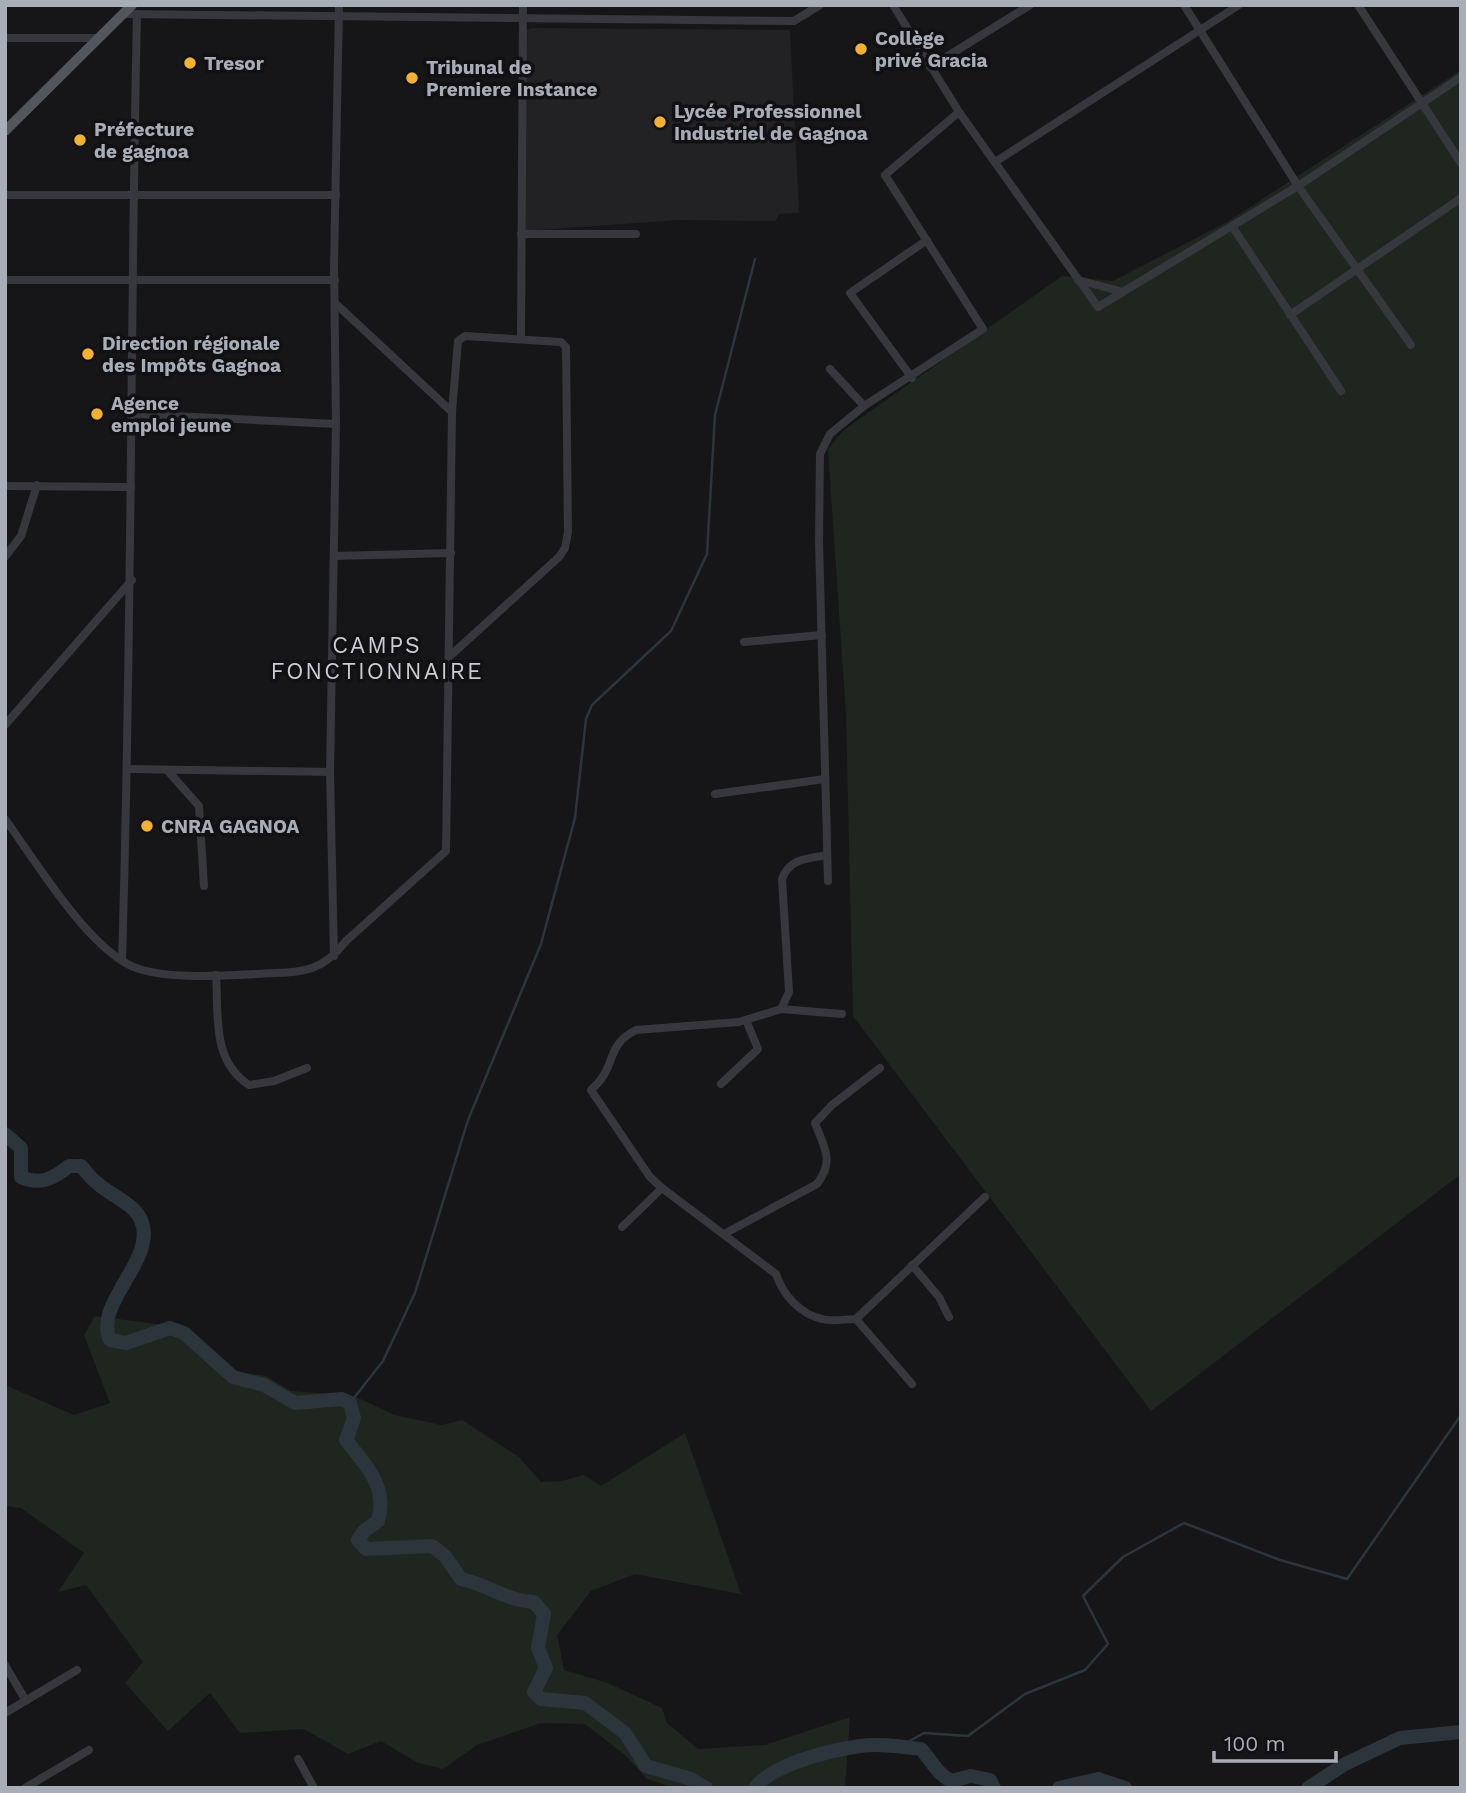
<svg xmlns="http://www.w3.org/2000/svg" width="1466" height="1793" font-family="'Work Sans',sans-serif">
<rect width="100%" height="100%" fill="#161618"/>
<polygon fill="#222225" points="532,28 790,30 799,212 806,212 780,214 775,221 678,220 524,231 525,31"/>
<g fill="#1e261f">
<polygon points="1461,70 1461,1174 1151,1411 853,1016 846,715 828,449 844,430 1062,276 1113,281 1227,222"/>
<polygon points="95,1316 186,1328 224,1366 236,1372 266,1376 291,1391 354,1396 395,1415 441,1425 462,1420 519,1457 541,1482 562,1481 584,1475 601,1486 685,1433 741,1594 635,1574 591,1591 557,1635 564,1670 608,1683 662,1708 667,1723 698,1749 765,1745 850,1717 845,1788 675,1788 647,1779 625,1755 585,1724 541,1723 477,1745 443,1769 418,1763 381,1741 348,1754 304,1729 240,1733 210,1693 168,1731 125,1683 143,1662 86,1585 58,1592 84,1553 21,1508 5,1506 5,1385 74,1415 110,1403 84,1335"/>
</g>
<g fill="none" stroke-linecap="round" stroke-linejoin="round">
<g stroke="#2c353c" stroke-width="2.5">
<polyline points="350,1403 383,1361 415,1293 468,1120 541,944 575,818 586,719 592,705 671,631 707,554 715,415 755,259"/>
<polyline points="899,1747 924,1733 968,1736 1025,1694 1085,1670 1108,1644 1083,1596 1123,1557 1184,1523 1280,1560 1347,1579 1461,1415"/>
</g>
<g stroke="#2c353c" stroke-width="14">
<path d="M5,1134L21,1148V1177C41,1186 54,1178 69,1166H81C86,1171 90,1178 96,1182C109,1195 134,1203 141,1220C158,1260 93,1302 110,1340L126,1343L170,1328L184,1333L233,1377L264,1385L295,1403L342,1399L350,1403L354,1418L346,1440C366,1466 388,1486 378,1521L364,1531L358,1540L366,1549L432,1546L445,1556L461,1579C487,1584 506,1601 534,1602L544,1614L538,1648L546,1668L534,1692L541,1699L585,1703L625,1733L646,1766L691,1779L706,1788"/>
<path d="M755,1788C772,1764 832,1750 860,1746C880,1743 902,1747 921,1749C932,1761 936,1773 951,1781L971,1776L990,1780L994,1788"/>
<polyline points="1059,1788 1098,1779 1125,1788"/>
<polyline points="1308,1788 1345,1764 1400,1738 1461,1732"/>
</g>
<g stroke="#37383d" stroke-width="8">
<polyline points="893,5 959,112 1098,307 1298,186 1461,77"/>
<polyline points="1184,5 1298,186 1411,345"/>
<polyline points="1358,5 1461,163"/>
<polyline points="123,14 794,21 820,5"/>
<polyline points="5,38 96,38"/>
<polyline points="930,67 1030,5"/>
<polyline points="995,162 1239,5"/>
<polyline points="5,195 336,195"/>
<polyline points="1232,226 1341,391"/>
<polyline points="521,234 636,234"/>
<polyline points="5,280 335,280"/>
<polyline points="1078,280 1123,292"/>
<polyline points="335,303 452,412"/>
<polyline points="1290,315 1461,198"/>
<polyline points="521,338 523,5"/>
<polyline points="830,369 864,406"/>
<polyline points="912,378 850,293 927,240"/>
<polyline points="132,414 336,424"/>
<polyline points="5,486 131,487"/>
<polyline points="334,556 451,553"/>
<polyline points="5,557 21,536 37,485"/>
<polyline points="744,642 822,635"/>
<polyline points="5,725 132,580"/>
<polyline points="128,769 330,772"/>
<polyline points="167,770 199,806 204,886"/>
<polyline points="715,794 825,779"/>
<path d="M5,819C35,860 91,954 139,969C172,979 222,976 256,974C298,971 318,977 346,941L446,851L452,412L458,341L465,336L561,342L566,347L568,532L565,548L559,557L450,656"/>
<polyline points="828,881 819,540 820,454 830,434 864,406 983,329 885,175 959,112"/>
<polyline points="334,956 330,772 336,424 334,266 339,5"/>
<path d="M122,960C132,644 130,329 137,14"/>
<path d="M216,975C219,1016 211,1060 249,1085L274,1081L307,1068"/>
<path d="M781,1009L789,992L782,879C790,858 807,859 827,855"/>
<polyline points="721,1084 758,1049 746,1020"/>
<path d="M662,1188L650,1177L591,1090C618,1067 604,1046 636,1030L739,1022L781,1009L842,1014"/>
<path d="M622,1227L662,1188L776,1274C783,1295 800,1314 822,1319C832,1322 846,1319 856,1319L985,1197"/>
<path d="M724,1234L817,1184C835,1161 824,1147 815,1123L832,1105L880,1068"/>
<polyline points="912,1265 939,1297 949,1317"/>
<polyline points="856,1319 912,1384"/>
<polyline points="5,1665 26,1701"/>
<polyline points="5,1713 77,1670"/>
<polyline points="298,1759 314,1788"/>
<polyline points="25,1788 89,1750"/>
</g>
<polyline stroke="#53555c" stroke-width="10" points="5,131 132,5"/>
</g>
<g fill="#f2b134" stroke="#111113" stroke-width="2.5">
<circle cx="861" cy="49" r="7"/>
<circle cx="190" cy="63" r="7"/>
<circle cx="412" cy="78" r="7"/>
<circle cx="660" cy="122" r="7"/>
<circle cx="80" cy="140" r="7"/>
<circle cx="88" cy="354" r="7"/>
<circle cx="97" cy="414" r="7"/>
<circle cx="147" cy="826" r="7"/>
</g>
<g text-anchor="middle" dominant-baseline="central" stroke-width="7" stroke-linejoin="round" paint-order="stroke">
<g font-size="19" font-weight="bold" fill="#a8adb8" stroke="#111113" text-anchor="start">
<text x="875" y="38">Collège<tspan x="875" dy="22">privé Gracia</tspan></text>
<text x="204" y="63">Tresor</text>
<text x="426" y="67">Tribunal de<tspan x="426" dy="22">Premiere Instance</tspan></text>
<text x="674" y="111">Lycée Professionnel<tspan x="674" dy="22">Industriel de Gagnoa</tspan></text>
<text x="94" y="129">Préfecture<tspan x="94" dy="22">de gagnoa</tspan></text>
<text x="102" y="343">Direction régionale<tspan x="102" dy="22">des Impôts Gagnoa</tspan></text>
<text x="111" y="403">Agence<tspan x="111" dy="22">emploi jeune</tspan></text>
<text x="161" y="826">CNRA GAGNOA</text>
</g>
<g font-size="23" letter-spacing="2" fill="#c9ccd4" stroke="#111113">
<text x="377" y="645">CAMPS<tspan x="377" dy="26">FONCTIONNAIRE</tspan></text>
</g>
</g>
<rect width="1466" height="1793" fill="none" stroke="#a8adb8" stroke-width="14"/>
<path d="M1214 1751v10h122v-10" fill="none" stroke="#a8adb8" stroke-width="3.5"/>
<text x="1224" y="1751" font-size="21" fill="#a8adb8" stroke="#111113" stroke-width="5" paint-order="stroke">100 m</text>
</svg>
